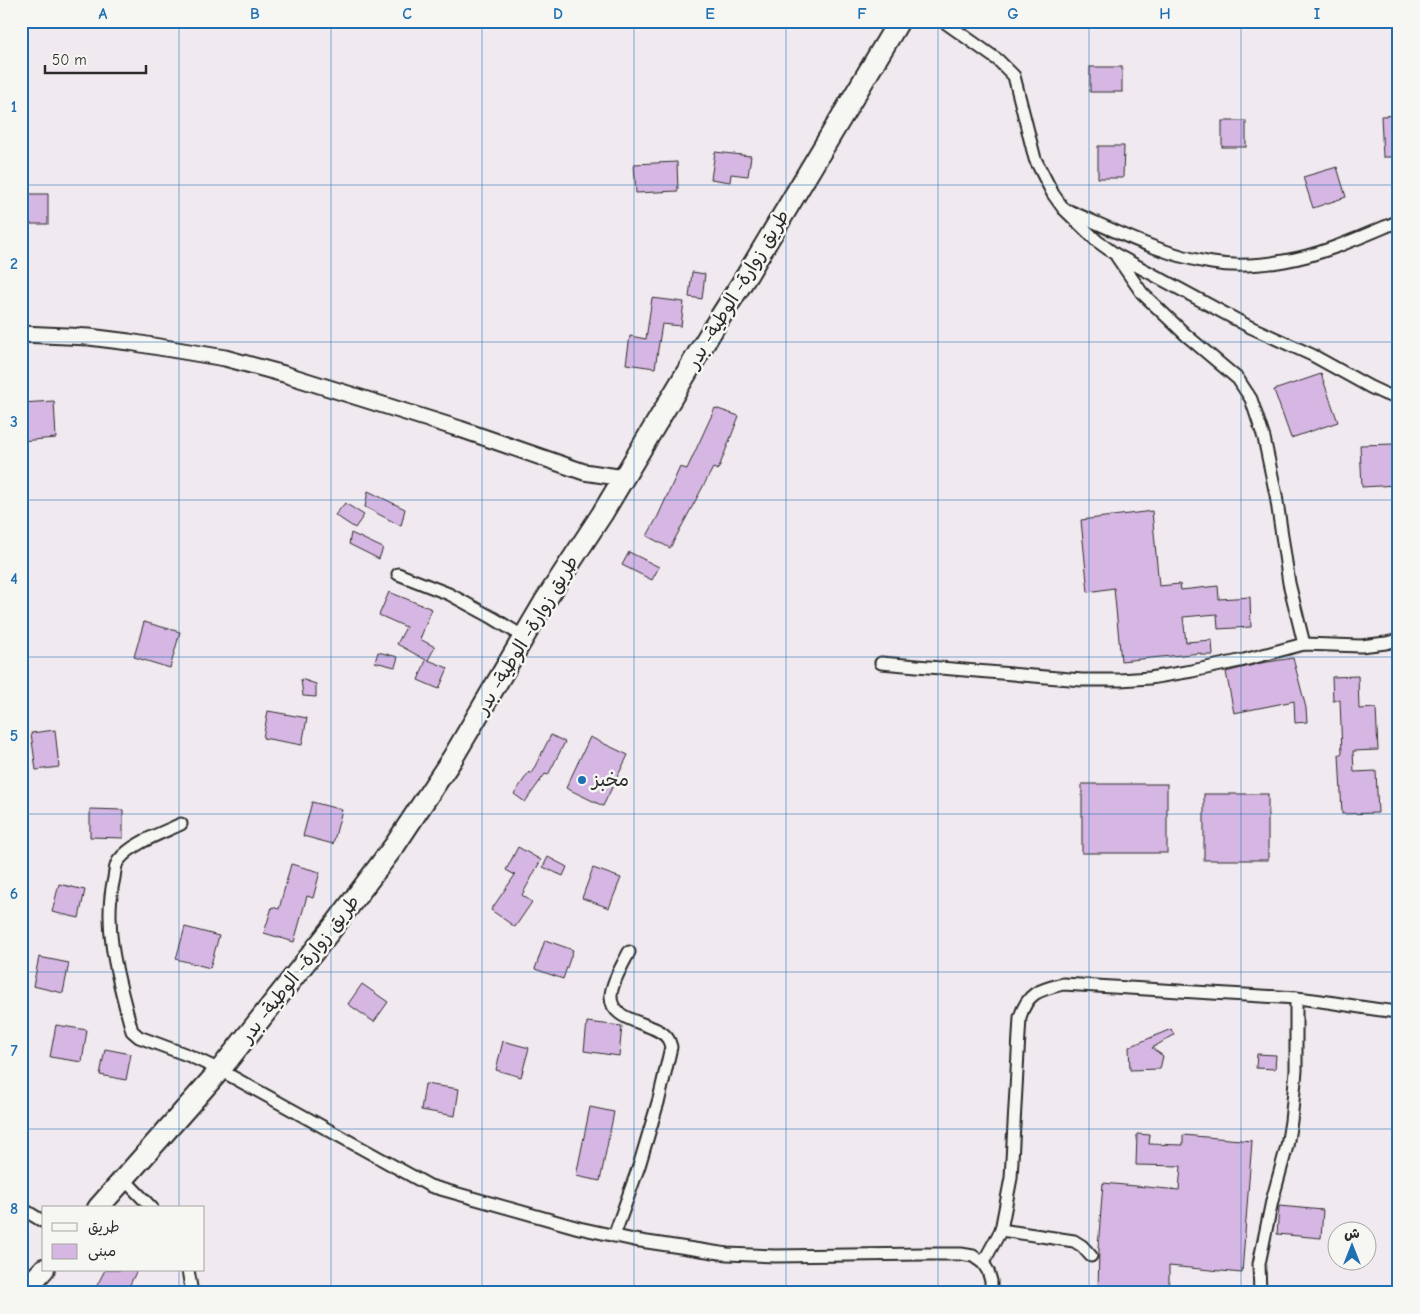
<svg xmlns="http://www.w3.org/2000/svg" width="1420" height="1314" font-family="'Comic Neue','Playpen Sans Arabic',sans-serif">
<rect width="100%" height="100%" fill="#f0e9ef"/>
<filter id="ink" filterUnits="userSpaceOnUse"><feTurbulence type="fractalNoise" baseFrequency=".02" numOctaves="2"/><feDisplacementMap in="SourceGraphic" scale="10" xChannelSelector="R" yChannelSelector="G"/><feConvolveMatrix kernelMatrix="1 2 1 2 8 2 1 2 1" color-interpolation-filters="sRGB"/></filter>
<g filter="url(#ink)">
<g fill="#d6b6e2" stroke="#2b2b2b">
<rect x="1090" y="67" width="32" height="25"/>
<polygon points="1399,115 1399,157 1383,157 1381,116"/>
<rect x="1222" y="121" width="24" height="26"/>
<polygon points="1098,146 1124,146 1123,178 1098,178"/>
<polygon points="715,152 751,156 748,176 731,174 730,182 711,179"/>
<polygon points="677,162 678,191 636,193 634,164"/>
<polygon points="1337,167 1346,197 1313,208 1303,177"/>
<rect x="21" y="194" width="27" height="30"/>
<polygon points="692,272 705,274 702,299 689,297"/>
<polygon points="652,298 684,302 681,326 662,324 655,368 626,364 630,336 646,339"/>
<polygon points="1321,374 1338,422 1291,438 1274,390"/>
<polygon points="54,401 56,438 21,441 21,403"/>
<polygon points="715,408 739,416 718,470 713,468 670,548 647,536 658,516 680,467 687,469"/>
<polygon points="1395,444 1397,485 1362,487 1360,445"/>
<polygon points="368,491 405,509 401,526 365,507"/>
<polygon points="345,503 364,515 355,528 335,515"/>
<polygon points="1152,511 1159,586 1180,584 1181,590 1218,586 1219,599 1250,597 1251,627 1218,629 1217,614 1183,617 1186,642 1212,640 1213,655 1201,655 1201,653 1121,661 1114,588 1088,592 1081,520"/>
<polygon points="351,533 383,548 379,559 349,544"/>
<polygon points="629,552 659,567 652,580 622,565"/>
<polygon points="389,592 432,609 420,639 435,647 428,660 448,668 439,689 418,680 426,660 397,644 406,627 379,615"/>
<polygon points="144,622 180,632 170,668 134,657"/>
<polygon points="378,652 398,657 395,667 375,662"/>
<polygon points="1293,658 1306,708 1307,722 1295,723 1294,701 1234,713 1226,672 1261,663"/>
<polygon points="1358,676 1359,709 1376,708 1378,750 1353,751 1354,772 1376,771 1378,813 1342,814 1339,754 1342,754 1340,700 1333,701 1332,677"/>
<polygon points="301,679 316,684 316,697 303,696"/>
<polygon points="268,711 307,718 302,745 263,738"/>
<polygon points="55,730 59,767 36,770 31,733"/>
<polygon points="551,735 565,742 548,775 545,774 525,802 514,794 529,772 531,774"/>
<polygon points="590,737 628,755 603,806 566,788"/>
<rect x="1082" y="784" width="85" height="69"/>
<rect x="1204" y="794" width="64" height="66"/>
<polygon points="312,802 342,810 333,844 303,836"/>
<polygon points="90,809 123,810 123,838 90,837"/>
<polygon points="518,847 541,860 522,895 532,902 515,927 491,910 515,875 506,870"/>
<polygon points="548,857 567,867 563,876 543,867"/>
<polygon points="291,864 320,872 313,898 307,896 294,942 264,933 272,907 279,909"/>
<polygon points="593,868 621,878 609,908 582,898"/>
<polygon points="59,884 85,890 79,918 52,912"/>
<polygon points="185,927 219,936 210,968 176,959"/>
<polygon points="545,940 573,950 563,979 535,969"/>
<polygon points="39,957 69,963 63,993 33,986"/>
<polygon points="362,984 388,1002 374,1022 348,1004"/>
<polygon points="587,1022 622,1026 619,1056 584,1051"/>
<polygon points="56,1025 87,1030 82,1062 50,1057"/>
<polygon points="1171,1029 1174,1035 1152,1048 1163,1056 1160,1069 1130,1070 1129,1047"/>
<polygon points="503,1041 529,1048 521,1077 496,1070"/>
<polygon points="105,1049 131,1054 126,1080 100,1075"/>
<polygon points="1257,1054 1276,1055 1275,1069 1256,1068"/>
<polygon points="425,1084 459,1089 455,1116 421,1110"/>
<polygon points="590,1107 614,1112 600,1181 576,1176"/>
<polygon points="1137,1134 1150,1135 1149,1144 1183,1145 1183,1135 1252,1141 1242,1273 1169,1266 1169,1293 1098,1293 1099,1248 1098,1248 1103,1183 1179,1190 1181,1166 1136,1165"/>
<polygon points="1279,1206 1323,1210 1321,1238 1277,1234"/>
<polygon points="105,1270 137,1270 126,1293 93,1293"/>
</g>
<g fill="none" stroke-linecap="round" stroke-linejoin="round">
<g stroke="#2b2b2b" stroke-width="15">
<g id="minor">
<polyline points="943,21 998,60 1014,76 1035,159 1053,194 1063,208 1097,241 1115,254 1248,326 1312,355 1370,387 1385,394 1399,398"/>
<path d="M1069,211C1116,231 1162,255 1212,263C1235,267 1261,265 1284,261C1322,255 1363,236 1399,221"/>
<polyline points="1117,257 1142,293 1186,335 1238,379 1251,399 1264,438 1276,495 1289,583 1304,644"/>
<polyline points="398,574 449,594 493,618 524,637"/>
<polyline points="881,663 1082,680 1120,680 1150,678 1192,671 1244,660 1304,644 1361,646 1386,643 1399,640"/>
<path d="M181,824C162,833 132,843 119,860C115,864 115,872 114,878C102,929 119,982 132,1031L139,1037L190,1056L220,1070L430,1186L579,1228L634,1240L727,1254L775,1256L924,1254H961L973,1256L983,1263L988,1271L991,1281V1293"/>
<polyline points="123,1178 152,1208"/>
<polyline points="21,1208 44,1222"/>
<polyline points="1001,1230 1074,1241 1082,1246 1091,1256"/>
<path d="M614,1236L639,1166L659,1099L671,1047C670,1044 670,1042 668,1039C657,1021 609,1024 611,995C612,982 623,964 629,952"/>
<path d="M983,1263L1001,1230L1011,1178L1020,1017C1028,992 1039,990 1063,984L1296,998C1331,1001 1364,1009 1399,1012"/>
<polyline points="188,1270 192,1293"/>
<polyline points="1260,1293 1259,1264 1272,1201 1287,1146 1291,1121 1296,1071 1296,998"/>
</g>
</g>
<g stroke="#2b2b2b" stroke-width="19">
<polyline id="tertiary" points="21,334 89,337 129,342 225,358 284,374 460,429 584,472 624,478"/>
</g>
<g stroke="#2b2b2b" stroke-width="24">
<g id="trunk">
<polyline points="98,1208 220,1070 334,926 395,845 452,759 545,601 602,514 714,327 747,275 899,21"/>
<polyline points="22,1293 44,1269"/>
</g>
</g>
<use href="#minor" stroke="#f6f6f2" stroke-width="11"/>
<use href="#tertiary" stroke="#f6f6f2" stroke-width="15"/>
<use href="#trunk" stroke="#f6f6f2" stroke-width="20"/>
</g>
</g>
<path fill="none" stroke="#1f6fb2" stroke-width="1" stroke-opacity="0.55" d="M179,21V1208M331,21V1293M482,21V1293M634,21V1293M786,21V1293M938,21V1293M1089,21V1293M1241,21V1293M21,185H1399M21,342H1399M21,500H1399M21,657H1399M21,814H1399M21,972H1399M21,1129H1399M179,1270V1293"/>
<circle fill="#1f6fb2" stroke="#f6f6f2" stroke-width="2" cx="582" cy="780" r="5"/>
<g text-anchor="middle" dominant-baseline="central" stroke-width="5" stroke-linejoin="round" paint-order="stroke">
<g font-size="19" fill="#2b2b2b" stroke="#f6f6f2">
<text transform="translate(738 289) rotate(-59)">طريق زوارة- الوطية- بدر</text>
<text transform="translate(527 635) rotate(-59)">طريق زوارة- الوطية- بدر</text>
<text transform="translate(300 969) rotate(-52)">طريق زوارة- الوطية- بدر</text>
</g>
<g font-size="19" fill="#2b2b2b" stroke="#f6f6f2" text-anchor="start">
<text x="592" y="780">مخبز</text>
</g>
</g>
<rect width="1420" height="1314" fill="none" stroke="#f6f6f2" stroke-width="55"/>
<rect x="42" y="1206" width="162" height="65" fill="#f6f6f2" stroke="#a5a5a2"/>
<rect x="52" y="1223" width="25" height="8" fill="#f6f6f2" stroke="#a5a5a2"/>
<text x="88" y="1232" font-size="15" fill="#2b2b2b">طريق</text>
<rect x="52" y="1244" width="25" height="15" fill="#d6b6e2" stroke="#a5a5a2"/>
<text x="88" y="1256" font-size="15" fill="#2b2b2b">مبنى</text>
<g transform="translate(1352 1246)"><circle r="24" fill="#f6f6f2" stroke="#a5a5a2"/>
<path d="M0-4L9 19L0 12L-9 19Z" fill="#1f6fb2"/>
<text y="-8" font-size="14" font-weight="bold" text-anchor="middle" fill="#2b2b2b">ش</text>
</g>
<path d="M45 65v8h101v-8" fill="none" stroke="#2b2b2b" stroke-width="2.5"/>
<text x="52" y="65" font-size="15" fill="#2b2b2b" stroke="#f6f6f2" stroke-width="4" paint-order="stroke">50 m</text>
<rect x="28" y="28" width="1364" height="1258" fill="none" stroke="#1f6fb2" stroke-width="2"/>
<g font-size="16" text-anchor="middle" font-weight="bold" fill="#1f6fb2">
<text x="103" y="19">A</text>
<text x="255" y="19">B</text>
<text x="407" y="19">C</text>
<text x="558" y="19">D</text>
<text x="710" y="19">E</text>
<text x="862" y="19">F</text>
<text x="1013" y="19">G</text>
<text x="1165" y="19">H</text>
<text x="1317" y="19">I</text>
<text x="14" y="112">1</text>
<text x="14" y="269">2</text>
<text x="14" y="427">3</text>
<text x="14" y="584">4</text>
<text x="14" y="741">5</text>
<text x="14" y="899">6</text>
<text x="14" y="1056">7</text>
<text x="14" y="1214">8</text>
</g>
</svg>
